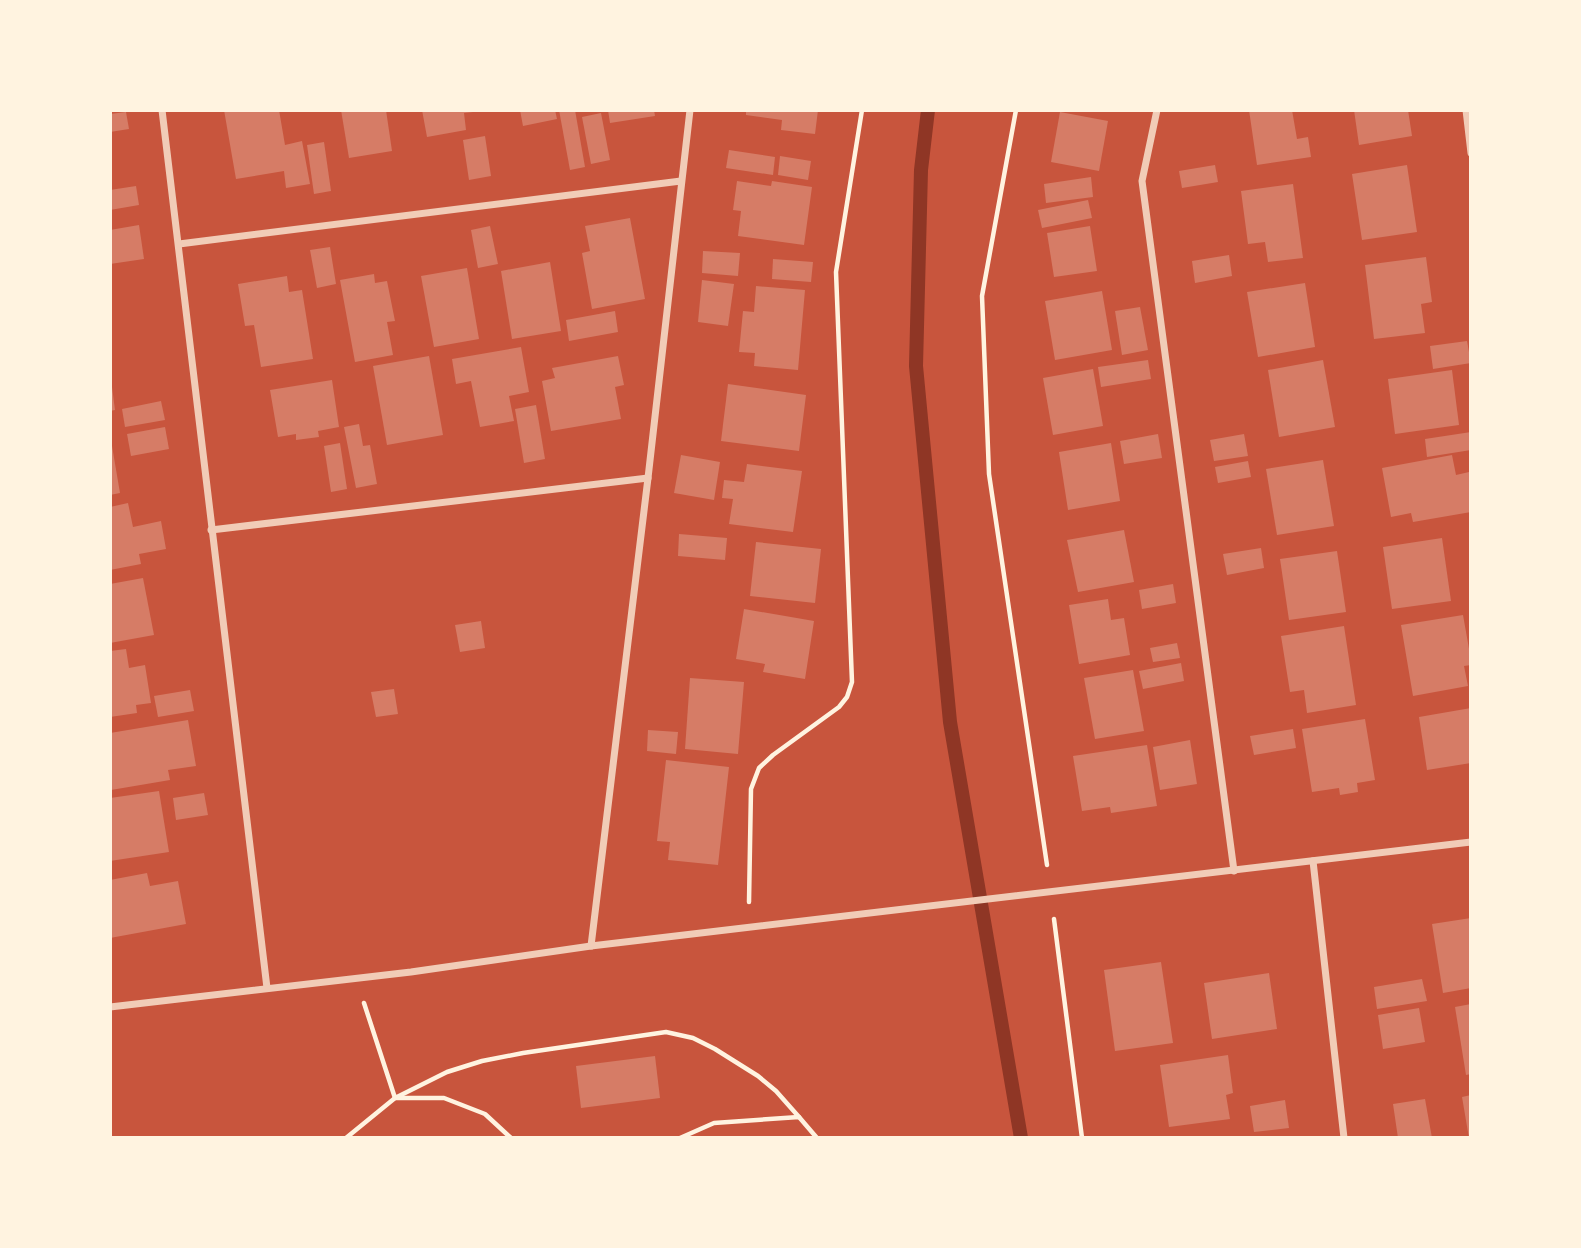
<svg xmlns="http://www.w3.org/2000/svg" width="1581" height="1248" font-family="Cabin,sans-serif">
<rect width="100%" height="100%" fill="#c8553d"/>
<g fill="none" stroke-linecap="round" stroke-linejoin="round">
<polyline stroke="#8f3625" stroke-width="14" points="928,110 921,170 916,366 950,722 1021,1138"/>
</g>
<g fill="#d67c66">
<polygon points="224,110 279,110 285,145 302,141 310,184 286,188 284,171 236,179"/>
<polygon points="341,110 386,110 392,151 349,158"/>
<polygon points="422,110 473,110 473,112 464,113 466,130 427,137"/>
<polygon points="520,110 555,110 557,119 523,126"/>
<polygon points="559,110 575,110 585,167 570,170"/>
<polygon points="608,110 654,110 655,116 610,123"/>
<polygon points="746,110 818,110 815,134 781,130 782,120 746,115"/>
<polygon points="1249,110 1292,110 1297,139 1308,137 1311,157 1257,165"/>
<polygon points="1354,110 1408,110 1412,136 1359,145"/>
<polygon points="126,112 129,129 110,132 110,114"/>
<polygon points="1060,112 1108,121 1099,171 1051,162"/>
<polygon points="601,113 610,160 591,164 582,117"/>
<polygon points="485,136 491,176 469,180 463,140"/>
<polygon points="324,142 331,191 314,194 307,145"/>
<polygon points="729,150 775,157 773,175 726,168"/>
<polygon points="780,156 811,161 808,180 778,175"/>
<polygon points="1215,165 1218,182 1182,188 1179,171"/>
<polygon points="1407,165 1417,232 1362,240 1352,174"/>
<polygon points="1091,177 1093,197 1046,203 1044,184"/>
<polygon points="737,181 771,186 772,181 812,187 804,245 738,236 741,211 733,210"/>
<polygon points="1293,184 1303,258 1268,262 1265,242 1248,244 1241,191"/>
<polygon points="136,186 139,205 110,210 110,190"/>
<polygon points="1088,200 1092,218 1042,228 1038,210"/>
<polygon points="630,218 645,299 592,309 582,253 590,251 585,226"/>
<polygon points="139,225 144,259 110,264 110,230"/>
<polygon points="490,226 498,264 478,268 471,230"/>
<polygon points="1090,226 1097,271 1054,277 1047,233"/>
<polygon points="330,247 336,284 317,288 310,250"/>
<polygon points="703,251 740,253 738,276 702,273"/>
<polygon points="1229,255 1232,276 1195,283 1192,261"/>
<polygon points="1426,257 1432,302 1421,304 1425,333 1374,339 1365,265"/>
<polygon points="773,259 813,262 811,282 772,279"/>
<polygon points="550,262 561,331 512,339 501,271"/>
<polygon points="467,268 479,339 434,347 421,276"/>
<polygon points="374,274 375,283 387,281 395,321 387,322 393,355 355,362 340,280"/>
<polygon points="287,276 289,292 302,290 313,359 261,367 254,325 245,326 238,284"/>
<polygon points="702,280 734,284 728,326 698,322"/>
<polygon points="1305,283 1315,347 1258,357 1247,292"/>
<polygon points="756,286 805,290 798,370 754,366 755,353 739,352 743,311 754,312"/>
<polygon points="1102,291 1112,350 1055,360 1045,301"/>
<polygon points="1140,307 1148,350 1122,355 1115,311"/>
<polygon points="615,311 618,332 569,341 566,320"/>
<polygon points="1467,341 1471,363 1433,369 1430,346"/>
<polygon points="521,347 529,392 509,396 514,421 480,427 471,381 456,384 452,359"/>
<polygon points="429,356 443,435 387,445 373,366"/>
<polygon points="618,356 624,385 615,387 621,419 551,431 542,381 555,378 552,368"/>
<polygon points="1148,360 1151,379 1101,387 1098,367"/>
<polygon points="1323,360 1335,427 1279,437 1268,370"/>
<polygon points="1093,369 1103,426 1053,435 1043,378"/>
<polygon points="1452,370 1459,425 1395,434 1388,379"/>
<polygon points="332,380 339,427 318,431 319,437 296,440 296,434 278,437 270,390"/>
<polygon points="728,384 806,395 799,451 721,441"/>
<polygon points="110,387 112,387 115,410 110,411"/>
<polygon points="161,401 165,420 125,427 122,409"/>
<polygon points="536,405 545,459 524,463 515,409"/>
<polygon points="359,424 363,446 370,445 377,484 356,488 344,427"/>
<polygon points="165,427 169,449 131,456 127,434"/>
<polygon points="1471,432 1471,450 1427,457 1425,439"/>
<polygon points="1158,434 1162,458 1124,464 1120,441"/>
<polygon points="1244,434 1248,456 1214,461 1210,440"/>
<polygon points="340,443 347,489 331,492 324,446"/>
<polygon points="1111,443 1120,501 1068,510 1059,452"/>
<polygon points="110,446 112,446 120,493 110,495"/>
<polygon points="681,455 720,462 714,500 674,493"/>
<polygon points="1452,455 1456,475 1469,472 1471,484 1471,512 1413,522 1411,513 1391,517 1382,468"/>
<polygon points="1323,460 1334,526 1277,535 1266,469"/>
<polygon points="1248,461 1251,477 1218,483 1215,467"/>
<polygon points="747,464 802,471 793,532 729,524 733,499 722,498 724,480 744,482"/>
<polygon points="128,503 133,527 161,521 166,549 139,554 141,564 110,570 110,507"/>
<polygon points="1124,530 1134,582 1078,592 1067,540"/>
<polygon points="679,534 727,538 725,560 678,556"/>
<polygon points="1442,538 1451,601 1392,609 1383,547"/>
<polygon points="756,542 821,549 815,603 750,596"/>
<polygon points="1261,548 1264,568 1227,575 1223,554"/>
<polygon points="1337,551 1346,612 1289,620 1280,559"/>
<polygon points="143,578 154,635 110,643 110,584"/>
<polygon points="1173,584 1176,603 1142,609 1139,590"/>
<polygon points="1108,599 1111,620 1124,618 1130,655 1079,664 1069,605"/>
<polygon points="744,609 814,621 805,679 763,672 765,664 736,659"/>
<polygon points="1463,615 1471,660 1471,665 1464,666 1468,686 1413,696 1401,625"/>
<polygon points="481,621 485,648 460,652 455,625"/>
<polygon points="1344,626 1356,705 1307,713 1304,690 1290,692 1281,636"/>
<polygon points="1177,643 1180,658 1153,662 1150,648"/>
<polygon points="126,649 129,668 145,665 151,703 136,705 137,713 110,717 110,651"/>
<polygon points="1181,663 1184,681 1143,689 1139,671"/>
<polygon points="1133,670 1144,731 1095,739 1084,678"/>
<polygon points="690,678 744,682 738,754 685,749"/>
<polygon points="394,689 398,714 376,717 371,692"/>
<polygon points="190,690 194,711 158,717 154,696"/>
<polygon points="1471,708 1471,763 1427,770 1419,717"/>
<polygon points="1365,719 1375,780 1357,783 1358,792 1340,795 1339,788 1312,792 1302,729"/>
<polygon points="188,720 196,766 168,770 170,780 111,790 110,733"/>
<polygon points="1293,729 1296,748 1254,755 1250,736"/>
<polygon points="648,730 678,732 676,754 647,751"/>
<polygon points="1190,740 1197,784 1160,790 1153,747"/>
<polygon points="1147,745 1157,806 1111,813 1110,807 1082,811 1073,756"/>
<polygon points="666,760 729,767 718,865 668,860 670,842 657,841"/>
<polygon points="159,791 169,852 110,861 110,798"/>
<polygon points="204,793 208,815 176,820 173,798"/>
<polygon points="147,873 150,886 178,881 186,924 110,938 110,880"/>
<polygon points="1471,918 1471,988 1443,993 1432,924"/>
<polygon points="1161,962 1173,1043 1115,1051 1104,970"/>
<polygon points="1269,973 1277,1029 1212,1039 1204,983"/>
<polygon points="1422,979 1427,1001 1377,1009 1374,987"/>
<polygon points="1471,1004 1471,1074 1466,1075 1455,1007"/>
<polygon points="1419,1008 1425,1042 1383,1049 1378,1015"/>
<polygon points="1228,1055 1233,1093 1226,1095 1230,1119 1169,1127 1160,1065"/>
<polygon points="655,1056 660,1098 581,1108 576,1066"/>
<polygon points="1471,1095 1471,1138 1469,1138 1462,1097"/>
<polygon points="1425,1099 1432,1138 1398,1138 1393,1104"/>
<polygon points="1285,1100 1289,1128 1254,1132 1250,1106"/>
</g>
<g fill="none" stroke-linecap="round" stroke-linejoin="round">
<g stroke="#fff3e0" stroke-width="4.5">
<polyline points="1016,110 982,296 989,474 1047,865"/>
<polyline points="749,902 751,789 759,768 773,755 839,707 847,697 852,682 836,272 862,110"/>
<polyline points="1054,919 1082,1138"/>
<polyline points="364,1003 395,1098 447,1072 482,1061 523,1053 666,1032 693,1038 715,1049 758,1076 776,1091 799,1117"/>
<polyline points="346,1138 395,1098 444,1098 485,1114 511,1138"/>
<polyline points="680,1138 714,1123 799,1117 817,1138"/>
</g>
<g stroke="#f1ccb7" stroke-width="7">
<polyline points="162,110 267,988"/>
<polyline points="1157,110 1142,181 1234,871"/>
<polyline points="1466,110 1471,153"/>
<polyline points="179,244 681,181"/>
<polyline points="211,530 648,478"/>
<polyline points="1313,861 1344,1138"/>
<polyline points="591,946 648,478 690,110"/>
<polyline points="110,1007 411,972 591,946 1471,842"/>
</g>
</g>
<rect width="1581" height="1248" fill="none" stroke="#fff3e0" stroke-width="224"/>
</svg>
